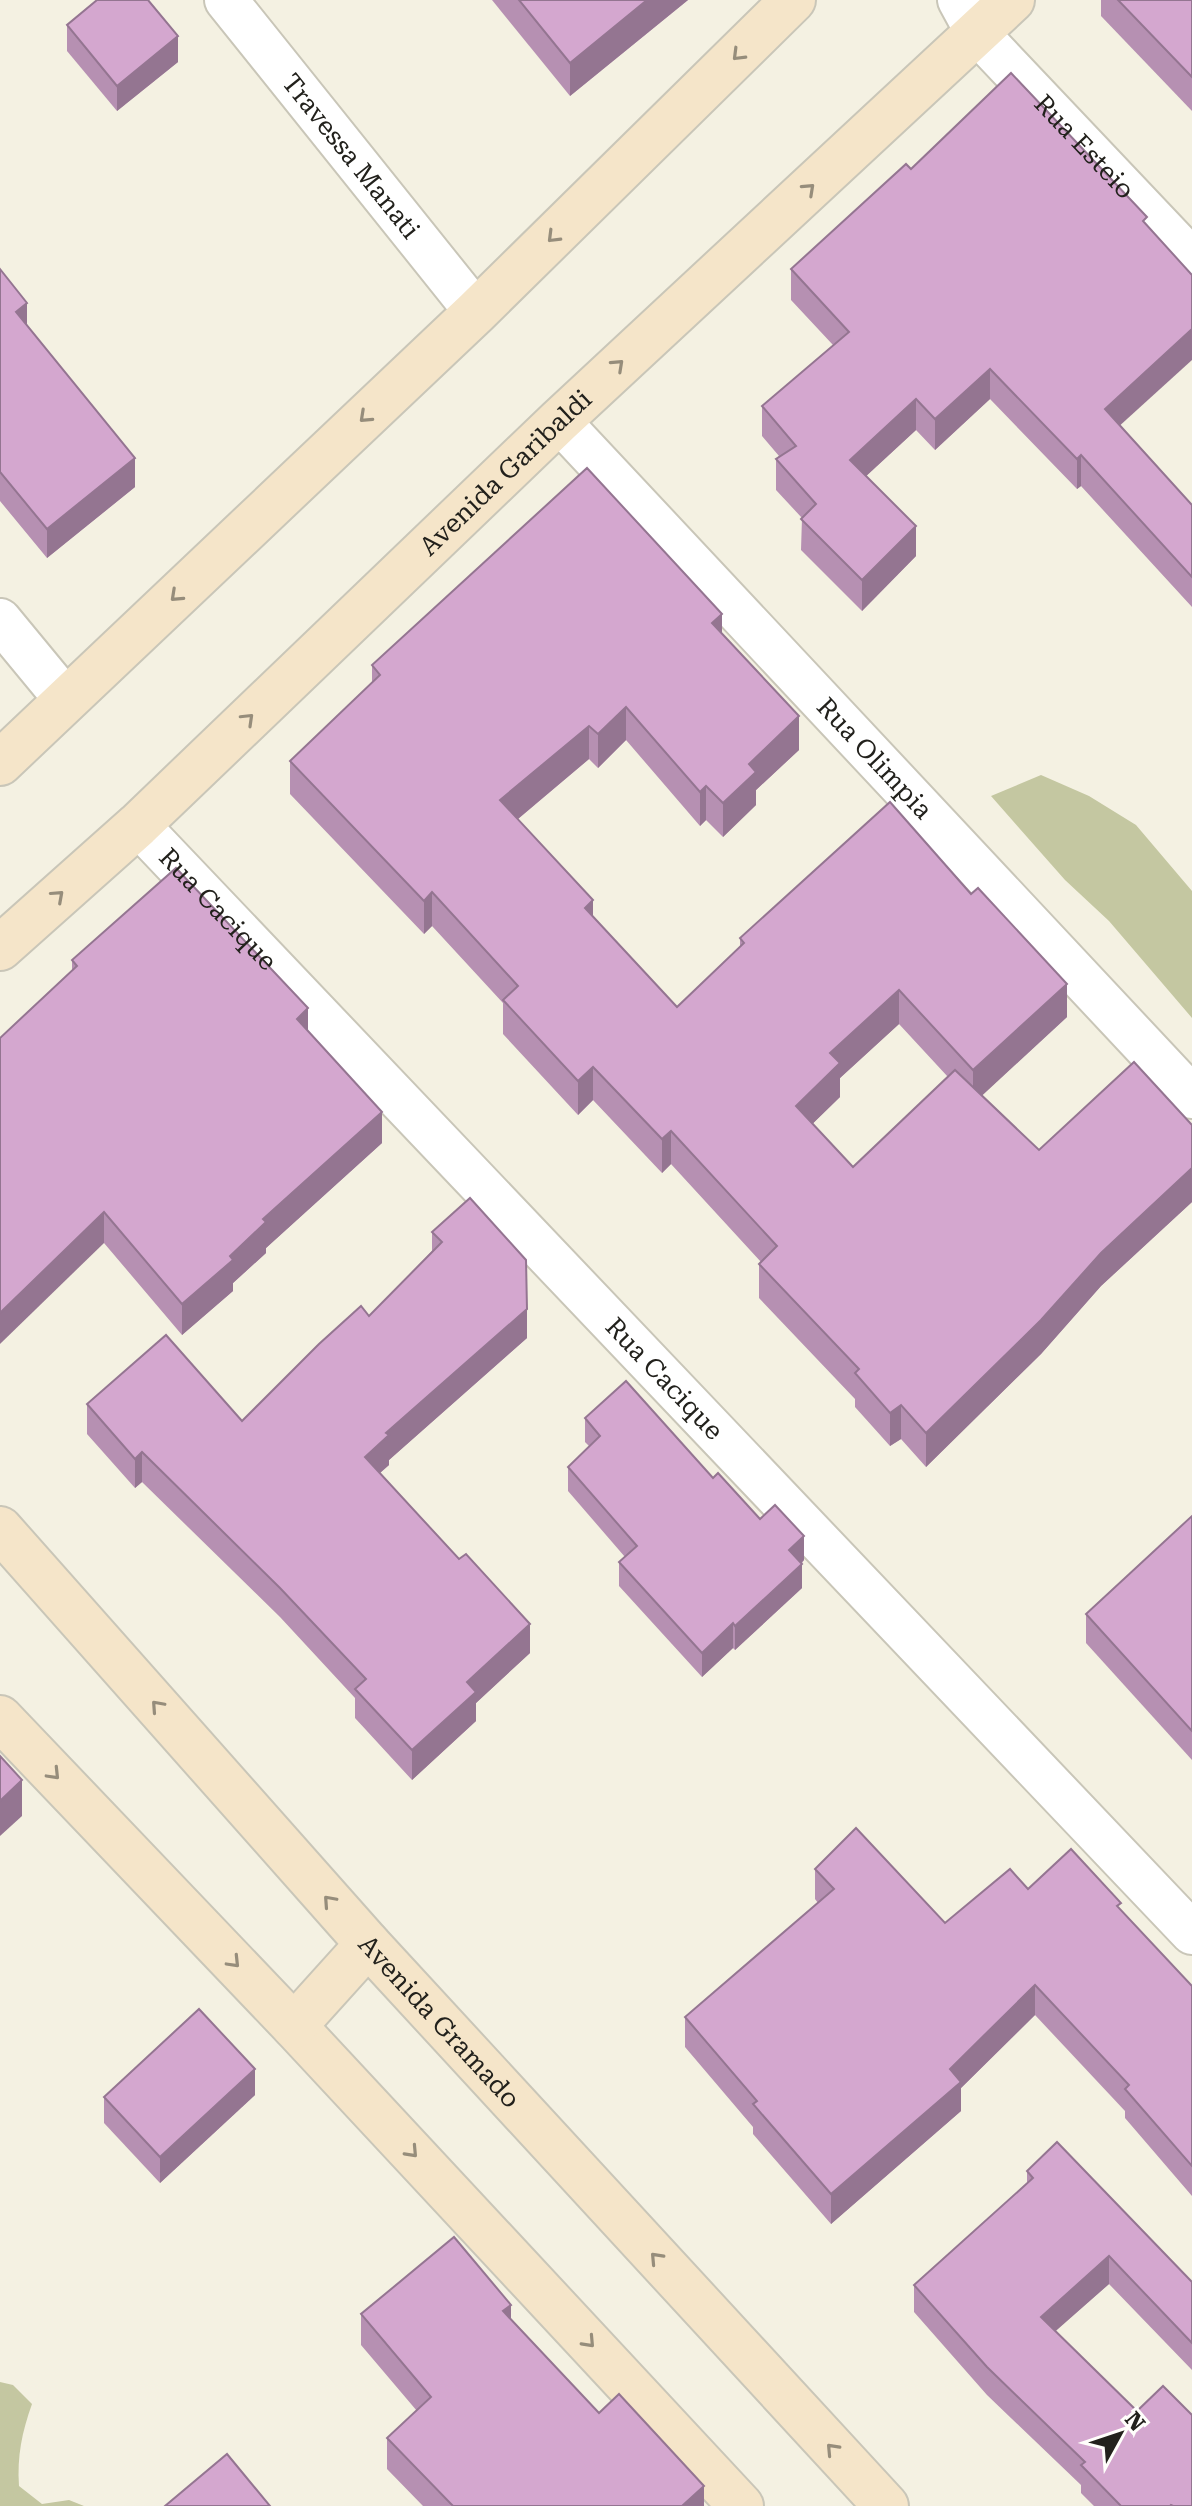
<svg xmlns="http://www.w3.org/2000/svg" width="1192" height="2506" font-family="'Roboto Serif',serif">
<rect width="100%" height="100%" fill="#f4f1e2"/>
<g fill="#c4c7a1">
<polygon points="1041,775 1089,796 1136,825 1192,891 1192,1018 1109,921 1065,880 991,796"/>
<path d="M0,2382L13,2385L32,2404C22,2432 17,2456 19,2486L42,2504L69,2500L84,2506H0Z"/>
</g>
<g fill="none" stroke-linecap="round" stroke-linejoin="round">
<g stroke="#c9c6b8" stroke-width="46">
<g id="street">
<path id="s1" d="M226,0L476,312"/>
<path id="s2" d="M959,0L977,33L1192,260"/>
<path id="s3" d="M559,421L1192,1097"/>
<polyline points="0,620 66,700"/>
<path id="s4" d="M138,825L1192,1933"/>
</g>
</g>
<g stroke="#c9c6b8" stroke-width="48">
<g id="secondary">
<polyline points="0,763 476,312 793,0"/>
<path id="s5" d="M0,948L138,825L559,421L1012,0"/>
<path id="s6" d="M0,1529L368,1944L886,2506"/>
<polyline points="0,1718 294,2026 741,2506"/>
<polyline points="294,2026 368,1944"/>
</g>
</g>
<use href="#street" stroke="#fff" stroke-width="42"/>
<use href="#secondary" stroke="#f5e5c9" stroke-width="44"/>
</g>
<g fill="#b690b2" fill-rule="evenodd">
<polygon points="492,0 688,0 570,96"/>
<polygon points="1101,0 1192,0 1192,111 1101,16"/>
<polygon points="67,25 178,62 117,111 67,51"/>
<polygon points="0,269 27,325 135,487 47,558 0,501"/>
<polygon points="791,269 1120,425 1192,505 1192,607 1081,486 1077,489 990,399 935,450 916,430 866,476 916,556 862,611 801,550 802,518 776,490 776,459 779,456 762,436 762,406 833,345 791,300"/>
<path d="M722,634L799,750L756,790V805L723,837L706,820L700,826L626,740L598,768L589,759L518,819L593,917L677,1007L740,948V938L1067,1017L982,1095L1039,1150L1192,1125V1202L1101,1286L1041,1354L926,1467L901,1439L890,1446L855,1407V1399L759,1298V1264L761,1262L671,1164L662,1173L593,1100L578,1115L503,1034V1003L432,926L424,934L290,794V761L372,683V665ZM899,1024L948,1077L853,1167L812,1124L840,1097V1078Z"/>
<polygon points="72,960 308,1031 382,1143 266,1248 266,1253 233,1283 233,1291 182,1335 104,1243 72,970"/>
<polygon points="432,1232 527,1338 389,1460 389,1465 380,1473 530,1653 476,1703 476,1721 412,1780 355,1718 355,1698 280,1617 142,1482 135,1488 87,1434 87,1404 242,1421 369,1316 432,1251"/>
<polygon points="585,1418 713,1478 760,1519 804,1560 802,1563 802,1588 735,1650 733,1648 702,1677 619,1586 619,1562 625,1557 568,1491 568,1467 589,1446 585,1442"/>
<polygon points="1192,1516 1192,1760 1086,1643 1086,1614"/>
<polygon points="815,1869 945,1923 1028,1889 1121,1910 1192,1986 1192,2196 1125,2118 1125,2111 1035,2015 961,2088 961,2111 831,2224 753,2134 753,2127 685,2047 685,2017 818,1903 815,1899"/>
<polygon points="255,2095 160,2183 104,2123 104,2097"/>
<polygon points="1027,2171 1192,2282 1192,2370 1109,2284 1055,2331 1192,2506 1094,2506 1081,2493 1081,2485 987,2395 914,2312 914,2285 1027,2184"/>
<polygon points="361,2314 511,2319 599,2413 704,2506 423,2506 387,2469 387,2438 417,2411 361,2345"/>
</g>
<g fill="#947591">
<polygon points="647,0 688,0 570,96 570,63"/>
<polygon points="178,36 178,62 117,111 117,86"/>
<polygon points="27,303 27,332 16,312"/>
<polygon points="1192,329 1192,360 1105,439 1105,409"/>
<polygon points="990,369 990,399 935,450 935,419"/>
<polygon points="916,399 916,430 850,491 850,460"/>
<polygon points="1081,455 1081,486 1077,489 1077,459"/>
<polygon points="135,458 135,487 47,558 47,529"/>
<polygon points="916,526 916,556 862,611 862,580"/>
<polygon points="722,614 722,648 712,623"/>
<polygon points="626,707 626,740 598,768 598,734"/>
<polygon points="799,716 799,750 756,790 756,805 723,837 723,803 749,764"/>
<polygon points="589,726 589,759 500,834 500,800"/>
<polygon points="706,786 706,820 700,826 700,792"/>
<polygon points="432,892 432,926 424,934 424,901"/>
<polygon points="593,900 593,933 585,908"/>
<polygon points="1067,984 1067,1017 973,1104 973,1070"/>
<polygon points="899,990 899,1024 840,1078 840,1097 796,1140 796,1106 830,1053"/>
<polygon points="308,1008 308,1039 297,1019"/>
<polygon points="593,1067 593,1100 578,1115 578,1081"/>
<polygon points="382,1112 382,1143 266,1248 266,1253 233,1283 233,1291 182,1335 182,1304 263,1219"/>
<polygon points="671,1131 671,1164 662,1173 662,1139"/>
<polygon points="1192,1168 1192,1202 1101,1286 1041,1354 926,1467 926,1433 1101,1253"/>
<polygon points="104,1212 104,1243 0,1344 0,1313"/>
<polygon points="527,1309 527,1338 389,1460 389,1465 365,1486 365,1457 386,1433"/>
<polygon points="901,1405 901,1439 890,1446 890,1413"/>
<polygon points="142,1452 142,1482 135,1488 135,1459"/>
<polygon points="804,1536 804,1560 789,1574 789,1550"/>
<polygon points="802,1564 802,1588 735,1650 735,1626"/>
<polygon points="733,1623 733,1648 702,1677 702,1653"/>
<polygon points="530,1624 530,1653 476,1703 476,1721 412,1780 412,1750 467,1682"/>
<polygon points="22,1780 22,1816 0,1836 0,1801"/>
<polygon points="1035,1985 1035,2015 961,2088 961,2111 831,2224 831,2194 950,2069"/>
<polygon points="255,2069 255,2095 160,2183 160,2157"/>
<polygon points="1109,2256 1109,2284 1041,2344 1041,2317"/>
<polygon points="511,2305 511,2335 503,2311"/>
<polygon points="704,2486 704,2506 682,2506"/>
</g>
<g fill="#d4a7cf" stroke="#947591" stroke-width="2">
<polygon points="97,0 148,0 178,36 117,86 67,25"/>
<polygon points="519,0 647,0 570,63"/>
<polygon points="1118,0 1192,0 1192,77"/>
<polygon points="1011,73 1147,217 1143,221 1192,275 1192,329 1105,409 1192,505 1192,577 1081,455 1077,459 990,369 935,419 916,399 850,460 916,526 862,580 801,519 816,504 776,459 796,446 762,406 849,332 791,269 906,164 911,169"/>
<polygon points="0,269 27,303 16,312 135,458 47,529 0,472"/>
<polygon points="587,468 722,614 712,623 799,716 749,764 756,772 723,803 706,786 700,792 626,707 598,734 589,726 500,800 593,900 585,908 677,1007 744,943 740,938 890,802 971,894 978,888 1067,984 973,1070 899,990 830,1053 840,1063 796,1106 853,1167 955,1070 1039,1150 1134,1062 1192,1125 1192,1168 1101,1253 1041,1320 926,1433 901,1405 890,1413 855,1373 859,1369 759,1264 777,1246 671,1131 662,1139 593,1067 578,1081 503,1000 518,986 432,892 424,901 290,761 380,675 372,665"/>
<polygon points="176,868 308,1008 297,1019 382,1112 263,1219 266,1222 230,1256 233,1260 182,1304 104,1212 0,1313 0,1038 77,966 72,960"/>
<polygon points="470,1198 526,1260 527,1309 386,1433 389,1435 365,1457 459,1559 466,1554 530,1624 467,1682 476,1692 412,1750 355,1689 366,1679 280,1588 142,1452 135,1459 87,1404 166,1335 242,1421 319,1344 361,1306 369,1316 442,1242 432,1232"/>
<polygon points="626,1381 713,1478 718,1473 760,1519 775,1505 804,1536 789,1550 802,1564 735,1626 733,1623 702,1653 619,1562 637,1546 568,1467 600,1436 585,1418"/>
<polygon points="1192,1516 1192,1731 1086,1614"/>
<polygon points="0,1756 22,1780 0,1801"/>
<polygon points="856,1828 945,1923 1010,1869 1028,1889 1071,1849 1121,1903 1117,1906 1192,1986 1192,2166 1125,2089 1129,2085 1035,1985 950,2069 961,2082 831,2194 753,2104 757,2101 685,2017 834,1889 815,1869"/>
<polygon points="199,2009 255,2069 160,2157 104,2097"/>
<polygon points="1057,2142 1192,2282 1192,2343 1109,2256 1041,2317 1137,2411 1163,2386 1192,2415 1192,2506 1173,2506 1171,2505 1170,2506 1121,2506 1081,2465 1085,2462 987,2367 914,2285 1033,2178 1027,2171"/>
<polygon points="454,2237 511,2305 503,2311 599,2413 619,2394 704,2486 682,2506 453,2506 387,2438 431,2397 361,2314"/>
<polygon points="227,2454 270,2506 165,2506"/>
</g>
<defs><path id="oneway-chevron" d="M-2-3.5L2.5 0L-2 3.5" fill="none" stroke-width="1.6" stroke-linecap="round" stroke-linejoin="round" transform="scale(2)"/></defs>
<g stroke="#968d7b">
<use href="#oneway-chevron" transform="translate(738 55) rotate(135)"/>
<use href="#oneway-chevron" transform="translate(809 189) rotate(-43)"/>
<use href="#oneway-chevron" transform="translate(553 237) rotate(135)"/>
<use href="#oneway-chevron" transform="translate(618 365) rotate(-43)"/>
<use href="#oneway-chevron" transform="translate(365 417) rotate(137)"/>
<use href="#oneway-chevron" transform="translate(176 596) rotate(137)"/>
<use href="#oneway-chevron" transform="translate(248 719) rotate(-44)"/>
<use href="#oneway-chevron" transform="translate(58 896) rotate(-42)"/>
<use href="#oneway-chevron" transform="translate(157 1706) rotate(-132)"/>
<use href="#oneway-chevron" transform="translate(54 1774) rotate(46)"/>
<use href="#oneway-chevron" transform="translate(329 1901) rotate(-132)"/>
<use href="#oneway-chevron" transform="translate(234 1962) rotate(46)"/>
<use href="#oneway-chevron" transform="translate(412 2152) rotate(47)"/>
<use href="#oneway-chevron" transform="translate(656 2258) rotate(-133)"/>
<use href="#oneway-chevron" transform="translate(589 2342) rotate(47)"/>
<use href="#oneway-chevron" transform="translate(832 2449) rotate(-133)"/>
</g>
<g text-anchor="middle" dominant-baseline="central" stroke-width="8" stroke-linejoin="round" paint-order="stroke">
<g font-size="26" fill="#22211c" stroke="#fffefb">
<text stroke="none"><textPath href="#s2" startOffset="194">Rua Esteio</textPath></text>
<text stroke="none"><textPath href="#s1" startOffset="200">Travessa Manati</textPath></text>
<text stroke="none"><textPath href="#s5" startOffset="694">Avenida Garibaldi</textPath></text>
<text stroke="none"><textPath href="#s3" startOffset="462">Rua Olimpia</textPath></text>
<text stroke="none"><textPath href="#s4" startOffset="116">Rua Cacique</textPath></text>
<text stroke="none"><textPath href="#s4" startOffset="764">Rua Cacique</textPath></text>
<text stroke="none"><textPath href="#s6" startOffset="660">Avenida Gramado</textPath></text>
</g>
</g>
<g transform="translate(1120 2434) rotate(50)" stroke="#fffefb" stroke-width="6" paint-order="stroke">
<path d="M0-6L14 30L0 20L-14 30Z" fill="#22211c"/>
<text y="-12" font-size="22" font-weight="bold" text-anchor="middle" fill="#22211c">N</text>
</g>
</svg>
